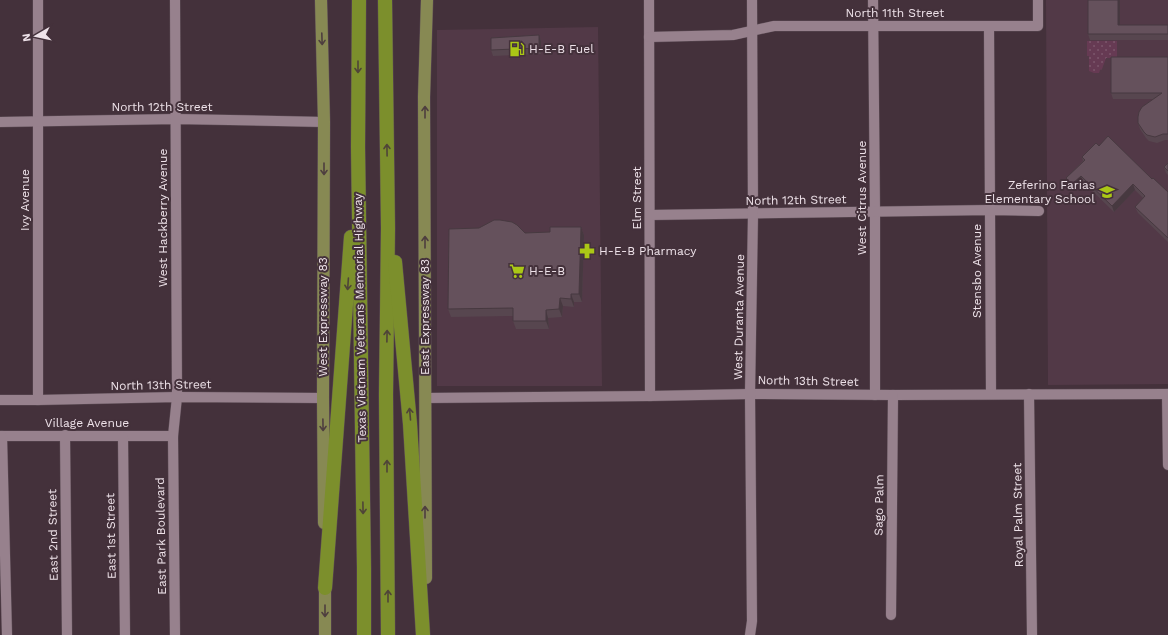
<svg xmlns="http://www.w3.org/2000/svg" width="1168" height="635" font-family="'Work Sans',sans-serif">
<defs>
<pattern id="grass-dots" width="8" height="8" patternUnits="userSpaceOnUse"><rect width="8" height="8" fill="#663a53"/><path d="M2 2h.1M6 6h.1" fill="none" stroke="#7c566c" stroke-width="1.8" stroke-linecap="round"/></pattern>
</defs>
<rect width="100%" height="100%" fill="#44313b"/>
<g fill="#523947">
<polygon points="1046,0 1168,0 1168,384 1048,385"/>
<polygon points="598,27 602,386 437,386 437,30"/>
</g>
<polygon fill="url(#grass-dots)" points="1087,41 1117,41 1117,58 1106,58 1102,69 1100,70 1099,73 1094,73 1089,71 1089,56 1087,56"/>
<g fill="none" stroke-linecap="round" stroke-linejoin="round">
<g stroke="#5d4d56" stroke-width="11">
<g id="minor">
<polyline points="38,0 38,400"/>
<polyline points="649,0 650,396"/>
<polyline points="873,0 875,212 875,395"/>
<polyline points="989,27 991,394"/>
<polyline points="649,37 733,35 774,26 1038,26 1038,0"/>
<polyline points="0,122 176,119 324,122"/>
<polyline points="650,215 990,210 1039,211"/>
<polyline points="1029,394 1032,635"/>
<polyline points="1167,394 1168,465"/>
<polyline points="425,398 650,396 750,394 893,395 1168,394"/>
<polyline points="0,400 38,400 177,397 323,398"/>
<polyline points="65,435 67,635"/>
<polyline points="0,436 173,436"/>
<polyline points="2,436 7,635"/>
<polyline points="123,437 125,635"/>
<polyline points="891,615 893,395"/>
<polyline points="175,635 173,436 177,397 175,0"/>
<polyline points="750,635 752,621 750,394 753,214 752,0"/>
</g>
</g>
<g stroke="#5d4d56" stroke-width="13">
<g id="major">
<polyline points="321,0 324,122 323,398 324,523"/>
<polyline points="426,578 424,97 427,0"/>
<polyline points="325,579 325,635"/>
</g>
</g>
<g stroke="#5d4d56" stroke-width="15">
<g id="highway">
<polyline points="359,0 358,147 364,568 364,635"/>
<polyline points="385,0 388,228 386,395 388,635"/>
<polyline points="395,262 410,424 423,635"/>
<polyline points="325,588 351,237"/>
</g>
</g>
<use href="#minor" stroke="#97818d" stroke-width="10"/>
<use href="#major" stroke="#878953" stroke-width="12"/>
<use href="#highway" stroke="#7c8f2c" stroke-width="14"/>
</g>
<g fill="#57464f">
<polygon points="1088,0 1120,0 1120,25 1168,25 1168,40 1090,40 1088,34"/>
<polygon points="539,35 541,41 541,54 493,56 491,50"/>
<polygon points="1168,57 1168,140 1165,140 1157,143 1149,141 1146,138 1140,129 1138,123 1154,99 1113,99 1111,93"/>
<polygon points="1099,146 1152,179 1168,192 1168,242 1138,213 1135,207 1143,198 1135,190 1114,212 1083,182 1075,190 1069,184 1066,178 1083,161 1082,157"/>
<polygon points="1168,163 1168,175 1166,173 1164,167"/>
<polygon points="581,227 584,235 582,302 574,302 574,307 563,306 562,317 548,318 549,329 516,329 513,321 513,316 451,317 448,309 479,228 525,233 550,232"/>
</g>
<g fill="#473940">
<polygon points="1118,0 1120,0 1120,31 1118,25"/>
<polygon points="539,35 541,41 541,54 539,48"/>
<polygon points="1081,176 1083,182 1075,190 1072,184"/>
<polygon points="1133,184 1135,190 1114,212 1112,206"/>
<polygon points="581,227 584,235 582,302 579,294"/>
<polygon points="571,294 574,302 574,307 571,299"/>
<polygon points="560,298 563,306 562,317 559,309"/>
<polygon points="546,310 548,318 549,329 546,321"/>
</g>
<g fill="#65515c" stroke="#473940">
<polygon points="1088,0 1118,0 1118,25 1168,25 1168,34 1088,34"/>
<polygon points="539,35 539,48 491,50 491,38"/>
<polygon points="1111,57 1168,57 1168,134 1163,134 1155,137 1147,135 1144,132 1138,123 1138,117 1139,112 1142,107 1162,93 1111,93"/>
<polygon points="1108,136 1152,179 1153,178 1168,192 1168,238 1135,207 1145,196 1133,184 1112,206 1081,176 1072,184 1066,178 1085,160 1082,157 1096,143 1099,146"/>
<polygon points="1168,163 1168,171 1164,167"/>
<polygon points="494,220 500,220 512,222 517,225 525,233 550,232 550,227 581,227 579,294 571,294 571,299 560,298 559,309 546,310 546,321 513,321 513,308 448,309 449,229 479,228"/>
</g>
<defs><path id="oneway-shaft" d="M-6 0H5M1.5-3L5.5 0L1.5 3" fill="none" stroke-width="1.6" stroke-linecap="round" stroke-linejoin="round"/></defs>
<g stroke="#4e3e3f">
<use href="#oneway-shaft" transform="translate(322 39) rotate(88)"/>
<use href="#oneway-shaft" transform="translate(425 112) rotate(-90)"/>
<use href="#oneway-shaft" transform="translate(324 169) rotate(90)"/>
<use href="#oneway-shaft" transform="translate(425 242) rotate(-90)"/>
<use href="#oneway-shaft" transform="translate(323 425) rotate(89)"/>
<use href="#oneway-shaft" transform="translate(425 512) rotate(-90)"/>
<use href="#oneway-shaft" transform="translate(325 611) rotate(90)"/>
</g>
<g stroke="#4f4438">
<use href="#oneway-shaft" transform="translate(358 67) rotate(90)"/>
<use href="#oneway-shaft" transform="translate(387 150) rotate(-91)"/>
<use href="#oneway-shaft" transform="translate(348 284) rotate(94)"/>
<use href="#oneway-shaft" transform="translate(387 336) rotate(-89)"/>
<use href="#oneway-shaft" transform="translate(410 414) rotate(-95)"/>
<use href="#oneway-shaft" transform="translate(387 466) rotate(-90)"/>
<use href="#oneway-shaft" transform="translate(363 508) rotate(89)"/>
<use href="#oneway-shaft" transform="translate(388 596) rotate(-90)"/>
</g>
<defs>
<g id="fuel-bare" transform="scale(1.2)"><path d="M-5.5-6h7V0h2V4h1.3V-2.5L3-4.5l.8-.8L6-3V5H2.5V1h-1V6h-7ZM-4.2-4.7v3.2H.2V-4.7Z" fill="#abc716" stroke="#44313b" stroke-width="2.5" paint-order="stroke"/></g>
<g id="school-bare" transform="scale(1.2)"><path d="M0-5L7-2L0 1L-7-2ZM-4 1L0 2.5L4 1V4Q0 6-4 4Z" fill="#abc716" stroke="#44313b" stroke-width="2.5" paint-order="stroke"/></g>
<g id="pharmacy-bare" transform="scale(1.2)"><path d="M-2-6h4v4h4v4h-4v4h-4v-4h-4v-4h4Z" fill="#abc716" stroke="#44313b" stroke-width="2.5" paint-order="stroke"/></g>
<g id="supermarket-bare" transform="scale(1.2)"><path d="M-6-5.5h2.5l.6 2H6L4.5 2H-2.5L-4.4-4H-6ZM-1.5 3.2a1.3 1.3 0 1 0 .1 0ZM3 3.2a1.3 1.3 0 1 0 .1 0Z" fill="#abc716" stroke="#44313b" stroke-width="2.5" paint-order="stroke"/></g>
</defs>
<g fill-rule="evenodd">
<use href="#fuel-bare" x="517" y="49"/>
<use href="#school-bare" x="1107" y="192"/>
<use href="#pharmacy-bare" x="587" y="251"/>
<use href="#supermarket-bare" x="517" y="271"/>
</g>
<g text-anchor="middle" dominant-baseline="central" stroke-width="4" stroke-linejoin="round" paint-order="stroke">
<g font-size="12" fill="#eee2e9" stroke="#44313b">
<text x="895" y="13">North 11th Street</text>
<text x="162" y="107">North 12th Street</text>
<text transform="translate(637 198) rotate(-90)">Elm Street</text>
<text transform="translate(862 198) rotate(-90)">West Citrus Avenue</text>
<text transform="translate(25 200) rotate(-90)">Ivy Avenue</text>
<text transform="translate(796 200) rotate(-1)">North 12th Street</text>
<text transform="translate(163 218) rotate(-90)">West Hackberry Avenue</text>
<text transform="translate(977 271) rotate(-90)">Stensbo Avenue</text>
<text transform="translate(323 317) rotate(-90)">West Expressway 83</text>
<text transform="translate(425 317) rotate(-90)">East Expressway 83</text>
<text transform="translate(739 317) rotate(-89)">West Duranta Avenue</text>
<text transform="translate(360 318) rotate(-91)">Texas Vietnam Veterans Memorial Highway</text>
<text transform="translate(808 381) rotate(1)">North 13th Street</text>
<text transform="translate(161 385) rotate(-1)">North 13th Street</text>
<text x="87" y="423">Village Avenue</text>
<text transform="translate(879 505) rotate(-89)">Sago Palm</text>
<text transform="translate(1018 515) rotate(-91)">Royal Palm Street</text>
<text transform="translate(53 535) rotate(-91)">East 2nd Street</text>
<text transform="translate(111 536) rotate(-91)">East 1st Street</text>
<text transform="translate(161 536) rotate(-91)">East Park Boulevard</text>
</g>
<g font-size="12" fill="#eee2e9" stroke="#44313b" text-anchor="start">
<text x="529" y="49">H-E-B Fuel</text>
<text x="1095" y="185" text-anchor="end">Zeferino Farias<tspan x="1095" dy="14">Elementary School</tspan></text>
<text x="599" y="251">H-E-B Pharmacy</text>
<text x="529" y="271">H-E-B</text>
</g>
</g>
<g transform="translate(36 36) rotate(261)" stroke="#44313b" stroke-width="3" paint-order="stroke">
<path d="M0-3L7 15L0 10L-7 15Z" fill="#eee2e9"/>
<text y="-6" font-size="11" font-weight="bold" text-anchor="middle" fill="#eee2e9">N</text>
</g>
</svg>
